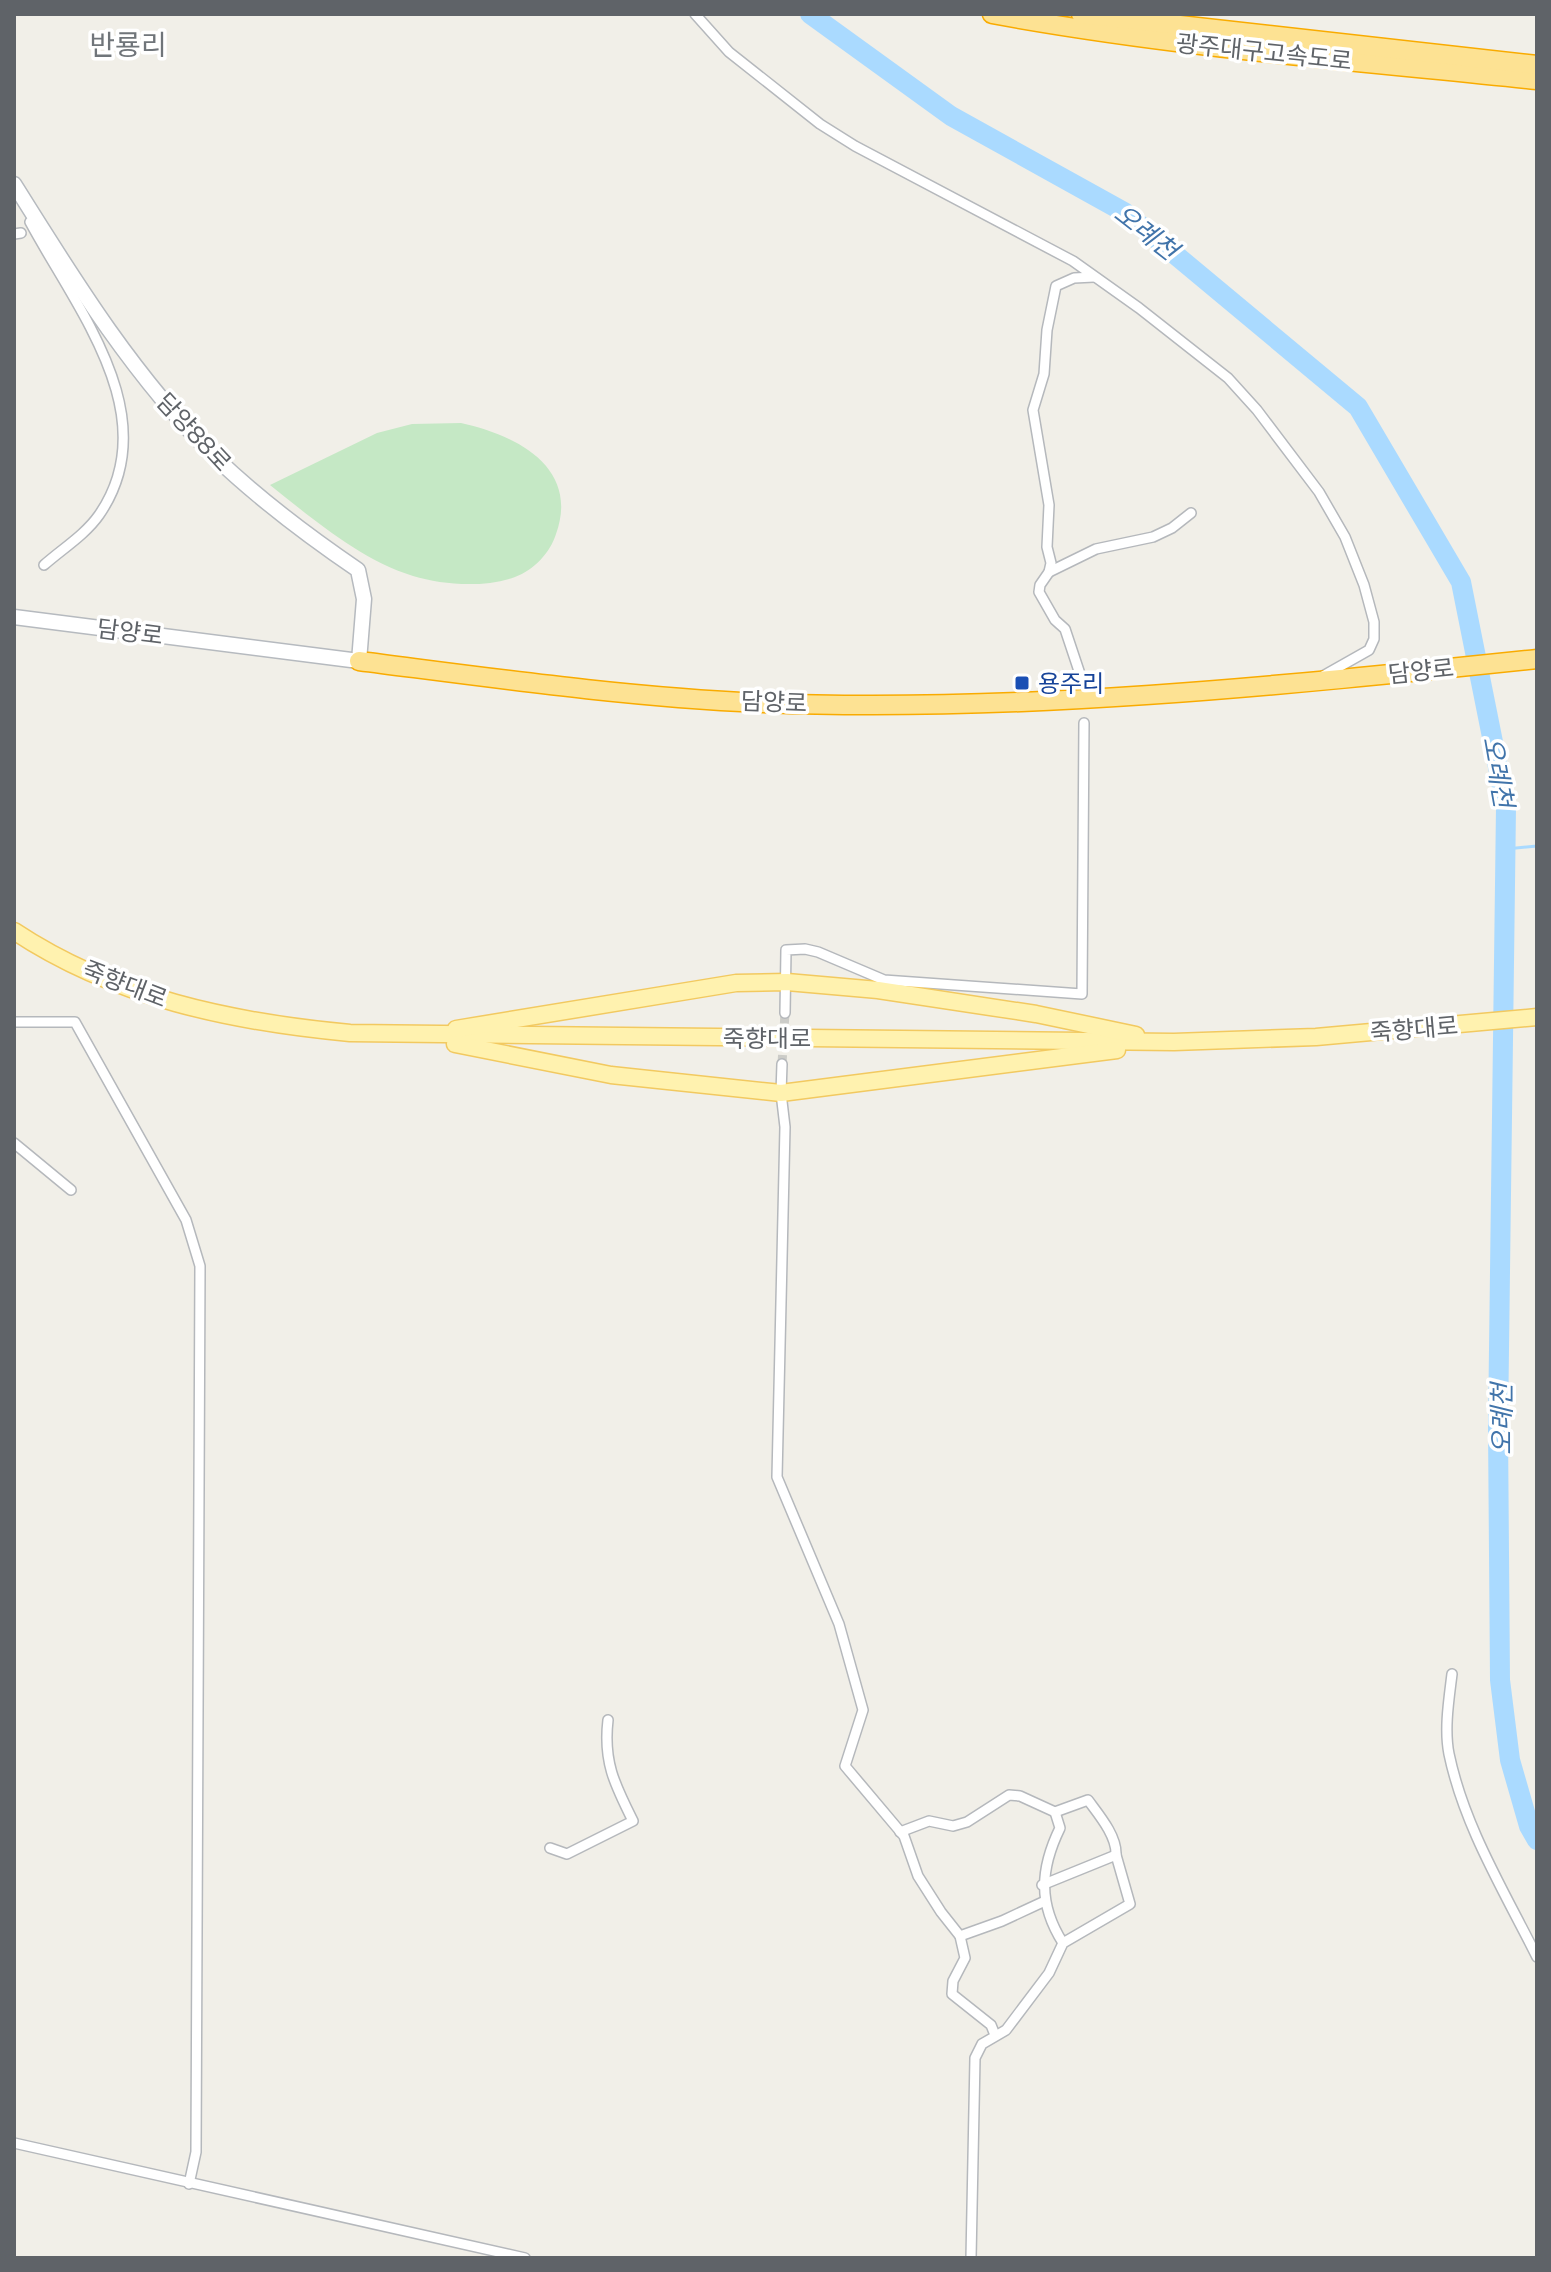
<svg xmlns="http://www.w3.org/2000/svg" width="1551" height="2272" font-family="'Space Grotesk','Noto Sans KR',sans-serif">
<rect width="100%" height="100%" fill="#f1efe8"/>
<path fill="#c5e8c5" d="M461,423C516,435 580,467 556,534C550,553 534,570 515,577C484,588 443,585 413,576C359,559 313,519 270,485L377,433L412,424Z"/>
<g fill="none" stroke-linecap="round" stroke-linejoin="round">
<polyline stroke="#aadaff" stroke-width="3" points="1506,849 1537,846"/>
<polyline stroke="#aadaff" stroke-width="20" points="810,14 951,116 1124,212 1358,407 1461,582 1506,807 1498,1427 1500,1680 1510,1760 1529,1826 1537,1840"/>
<polyline stroke="#ccccc8" stroke-width="9" stroke-dasharray="9 4.5" stroke-linecap="butt" points="782,1064 785,1013"/>
<g stroke="#b5b8bc" stroke-width="12">
<g id="minor">
<polyline points="695,14 729,52 820,124 855,146 1073,261 1139,308 1228,378 1257,410 1319,492 1345,537 1364,585 1374,622 1374,639 1369,650 1323,676"/>
<path d="M30,222C76,308 167,417 99,515C85,535 62,549 44,565"/>
<polyline points="14,234 21,233"/>
<polyline points="1049,572 1096,549 1153,537 1172,528 1191,513"/>
<polyline points="1083,683 1065,629 1055,620 1039,592 1040,585 1049,572 1051,563 1047,547 1049,505 1033,410 1044,374 1047,330 1056,286 1074,278 1094,277"/>
<polyline points="785,1013 786,950 805,949 818,952 884,980 1082,994 1084,723"/>
<polyline points="14,1022 75,1022 186,1220 200,1266 196,2152 189,2184"/>
<polyline points="782,1064 781,1093 785,1127 777,1477 839,1624 863,1710 845,1766 904,1836 918,1876 941,1912 960,1936 965,1958 953,1981 952,1994 991,2025 995,2035"/>
<polyline points="14,1143 71,1190"/>
<path d="M1452,1674C1449,1699 1444,1729 1449,1754C1464,1826 1504,1891 1537,1957"/>
<path d="M1055,1812L1060,1828C1040,1869 1038,1904 1063,1943"/>
<path d="M900,1832L929,1821L953,1826L967,1822L1009,1795L1020,1796L1055,1812L1088,1800C1099,1815 1117,1836 1116,1855L1130,1904L1063,1943L1049,1973L1006,2030L982,2044L975,2058L971,2258"/>
<path d="M550,1848L567,1854L633,1821C615,1785 603,1762 608,1720"/>
<polyline points="1042,1885 1116,1855"/>
<polyline points="960,1936 1002,1921 1045,1901"/>
<polyline points="14,2143 525,2258"/>
</g>
</g>
<g stroke="#b6babf" stroke-width="17">
<path id="secondary" d="M14,184C74,280 134,377 215,457C259,499 308,536 358,570L364,599L359,661L14,617"/>
</g>
<g stroke="#f2c960" stroke-width="19">
<g id="primary">
<path d="M14,931C115,998 232,1022 350,1033L1174,1042L1316,1037L1537,1017"/>
<polyline points="456,1029 736,983 787,982 878,990 1036,1014 1136,1035"/>
<polyline points="455,1044 611,1075 781,1093 1117,1050"/>
</g>
</g>
<g stroke="#f9ab00" stroke-width="21">
<g id="motorway">
<path d="M992,14C1172,47 1355,61 1537,80"/>
<polyline points="1081,14 1537,65"/>
<path d="M359,661C493,678 626,697 761,703C1021,713 1279,686 1537,659"/>
</g>
</g>
<use href="#minor" stroke="#fff" stroke-width="9"/>
<use href="#secondary" stroke="#fff" stroke-width="14"/>
<use href="#primary" stroke="#fff2af" stroke-width="16"/>
<use href="#motorway" stroke="#fde293" stroke-width="18"/>
</g>
<rect fill="#1a4fb4" stroke="#fff" stroke-width="3" x="1014" y="675" width="16" height="16" rx="4"/>
<g text-anchor="middle" dominant-baseline="central" stroke-width="7" stroke-linejoin="round" paint-order="stroke">
<g font-size="24" fill="#5f6368" stroke="#fff">
<text transform="translate(1264 52) rotate(6)">광주대구고속도로</text>
<text transform="translate(194 432) rotate(47)">담양88로</text>
<text transform="translate(130 632) rotate(7)">담양로</text>
<text transform="translate(1421 671) rotate(-6)">담양로</text>
<text transform="translate(774 702) rotate(2)">담양로</text>
<text transform="translate(125 984) rotate(21)">죽향대로</text>
<text transform="translate(1414 1029) rotate(-5)">죽향대로</text>
<text x="767" y="1038">죽향대로</text>
</g>
<g font-size="24" fill="#164399" stroke="#fff" text-anchor="start">
<text x="1038" y="683">용주리</text>
</g>
<g font-size="26" font-style="italic" fill="#4174aa" stroke="#fff">
<text transform="translate(1146 232) rotate(38)">오례천</text>
<text transform="translate(1498 772) rotate(80)">오례천</text>
<text transform="translate(1502 1419) rotate(-90)">오례천</text>
</g>
<g font-size="28" fill="#70757a" stroke="#fff">
<text x="128" y="45">반룡리</text>
</g>
</g>
<rect width="1551" height="2272" fill="none" stroke="#5f6368" stroke-width="32"/>
</svg>
